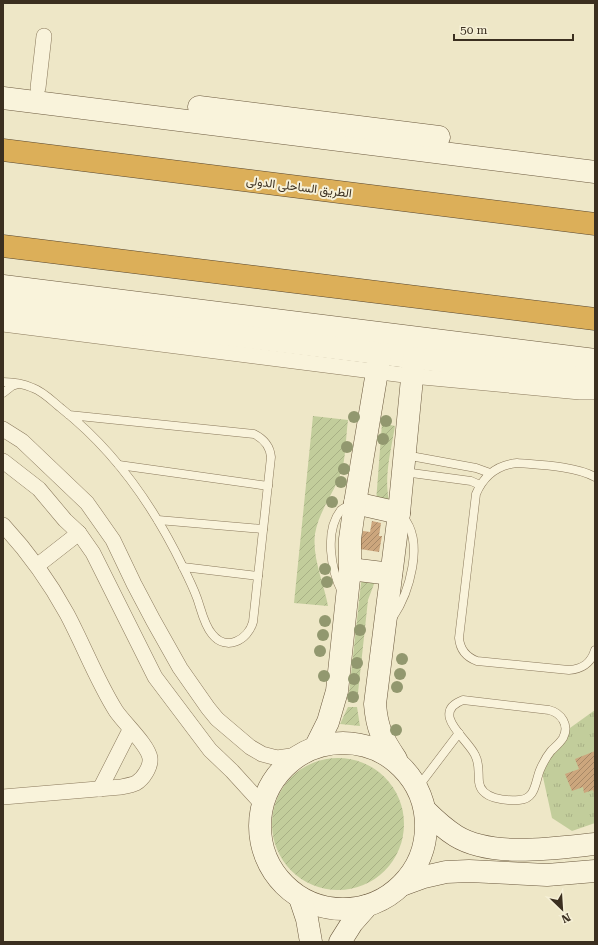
<svg xmlns="http://www.w3.org/2000/svg" width="598" height="945" font-family="'Roboto Serif',Vazirmatn,serif">
<defs>
<pattern id="grass-tufts" width="24" height="20" patternUnits="userSpaceOnUse"><rect width="24" height="20" fill="#c2cd9b"/><path d="M3 7l-1-3M5 7V3M7 7l1-3M15 17l-1-3M17 17v-4M19 17l1-3" fill="none" stroke="#a8b085"/></pattern>
<pattern id="garden-furrows" width="10" height="10" patternUnits="userSpaceOnUse"><rect width="10" height="10" fill="#c2cd9b"/><path d="M-1 1l2-2M0 10L10 0M9 11l2-2" fill="none" stroke="#a8b085"/></pattern>
<pattern id="building-hatch" width="6" height="6" patternUnits="userSpaceOnUse"><rect width="6" height="6" fill="#cca67d"/><path d="M-1 1l2-2M0 6l6-6M5 7l2-2" fill="none" stroke="#a78866"/></pattern>
</defs>
<rect width="100%" height="100%" fill="#eee7c7"/>
<polygon fill="url(#grass-tufts)" points="595,710 595,823 572,831 552,818 541,768 563,733"/>
<g fill="url(#garden-furrows)">
<path d="M313,416L348,420C346,435 346,451 343,466C337,490 319,509 315,534C312,558 324,583 328,606L294,603Z"/>
<path d="M382,423L395,426C391,451 383,479 390,504L376,502Z"/>
<polygon points="362,579 372,580 374,584 368,600 357,702 348,702 361,583"/>
<polygon points="348,707 357,707 360,726 340,724"/>
<circle cx="338" cy="824" r="66"/>
</g>
<g fill="url(#building-hatch)">
<polygon points="372,521 381,523 379,536 382,536 379,552 341,546 343,531 362,534 363,531 370,532"/>
<polygon points="595,751 595,796 593,790 584,793 583,787 572,791 565,774 579,769 575,759"/>
</g>
<g fill="none" stroke-linecap="round" stroke-linejoin="round">
<g stroke="#8a795c" stroke-width="9">
<g id="lane">
<path d="M3,382C13,382 24,384 33,388C44,392 53,402 62,409C115,451 154,507 183,567C188,577 193,587 197,598C201,609 204,625 212,634C226,652 248,640 253,622L271,457C270,446 264,439 254,434L69,415"/>
<polyline points="3,393 12,386 18,384"/>
<polyline points="405,455 476,468 490,473"/>
<polyline points="119,465 268,486"/>
<polyline points="404,472 471,481 480,485"/>
<path d="M595,477C575,466 540,465 517,463C497,465 484,475 476,494L459,638C460,649 466,657 477,661L569,670C583,669 591,663 595,650"/>
<polyline points="158,520 263,529"/>
<polyline points="183,567 258,576"/>
<path d="M342,592C331,570 324,531 341,510C344,507 349,506 352,504"/>
<path d="M393,617C409,593 425,542 403,517"/>
<path d="M463,700L549,710C561,713 570,725 563,738C560,743 555,747 551,751C546,757 543,763 540,770C535,782 536,799 519,800C505,801 481,799 479,782C478,773 480,764 475,755C468,739 429,713 463,700Z"/>
<polyline points="418,787 459,733"/>
</g>
</g>
<g stroke="#8a795c" stroke-width="16">
<g id="street">
<polyline points="38,88 44,36"/>
<polyline points="3,324 412,376 580,392 595,392"/>
<polyline points="3,429 22,441 87,503 113,540 134,584 153,620 180,668 208,708 217,719 250,747 262,754 277,758 298,755"/>
<polyline points="3,461 39,489 65,520 79,533 93,553 155,677 210,750 232,771 262,804"/>
<path d="M3,525C28,552 49,581 67,614C84,646 97,681 116,711C125,724 148,745 150,758C151,767 143,779 136,783C132,785 126,786 121,787L3,797"/>
<polyline points="38,565 79,533"/>
<polyline points="100,789 130,730"/>
</g>
</g>
<g stroke="#6c5a3f" stroke-width="23">
<g id="secondary">
<polyline points="3,98 595,172"/>
<polyline points="199,107 439,137"/>
<polyline points="3,286 595,360"/>
<polyline points="3,307 595,380"/>
<polyline points="355,503 399,513"/>
<polyline points="350,569 391,574"/>
<circle cx="343" cy="826" r="83"/>
<polyline points="316,746 328,722 337,691 350,569 350,539 355,503 380,354"/>
<path d="M396,759C382,738 377,729 375,704L399,513L414,358"/>
<path d="M426,811C435,820 445,829 456,836C492,858 555,848 595,844"/>
<polyline points="402,885 424,877 446,872 469,871 547,875 595,871"/>
<polyline points="300,898 307,919 311,942"/>
<polyline points="340,942 352,923 367,906"/>
</g>
</g>
<g stroke="#584730" stroke-width="23">
<g id="highway">
<polyline points="3,150 595,224"/>
<polyline points="3,246 595,319"/>
</g>
</g>
<use href="#lane" stroke="#f9f3db" stroke-width="8"/>
<use href="#street" stroke="#f9f3db" stroke-width="15"/>
<use href="#secondary" stroke="#f9f3db" stroke-width="22"/>
<use href="#highway" stroke="#dcaf59" stroke-width="22"/>
</g>
<g fill="#92986f">
<circle cx="354" cy="417" r="6"/>
<circle cx="386" cy="421" r="6"/>
<circle cx="383" cy="439" r="6"/>
<circle cx="347" cy="447" r="6"/>
<circle cx="344" cy="469" r="6"/>
<circle cx="341" cy="482" r="6"/>
<circle cx="332" cy="502" r="6"/>
<circle cx="325" cy="569" r="6"/>
<circle cx="327" cy="582" r="6"/>
<circle cx="325" cy="621" r="6"/>
<circle cx="360" cy="630" r="6"/>
<circle cx="323" cy="635" r="6"/>
<circle cx="320" cy="651" r="6"/>
<circle cx="402" cy="659" r="6"/>
<circle cx="357" cy="663" r="6"/>
<circle cx="400" cy="674" r="6"/>
<circle cx="324" cy="676" r="6"/>
<circle cx="354" cy="679" r="6"/>
<circle cx="397" cy="687" r="6"/>
<circle cx="353" cy="697" r="6"/>
<circle cx="396" cy="730" r="6"/>
</g>
<g text-anchor="middle" dominant-baseline="central" stroke-width="4" stroke-linejoin="round" paint-order="stroke">
<g font-size="12" fill="#3b2f20" stroke="#f6f0d7">
<text transform="translate(299 187) rotate(7)">الطريق الساحلى الدولى</text>
</g>
</g>
<rect width="598" height="945" fill="none" stroke="#3b2f20" stroke-width="8"/>
<g transform="translate(562 909) rotate(155)" stroke="#f6f0d7" stroke-width="3" paint-order="stroke">
<path d="M0-3L7 15L0 10L-7 15Z" fill="#3b2f20"/>
<text y="-6" font-size="11" font-weight="bold" text-anchor="middle" fill="#3b2f20">N</text>
</g>
<path d="M454 34v6h119v-6" fill="none" stroke="#3b2f20" stroke-width="2"/>
<text x="460" y="34" font-size="12" fill="#3b2f20" stroke="#f6f0d7" stroke-width="3" paint-order="stroke">50 m</text>
</svg>
